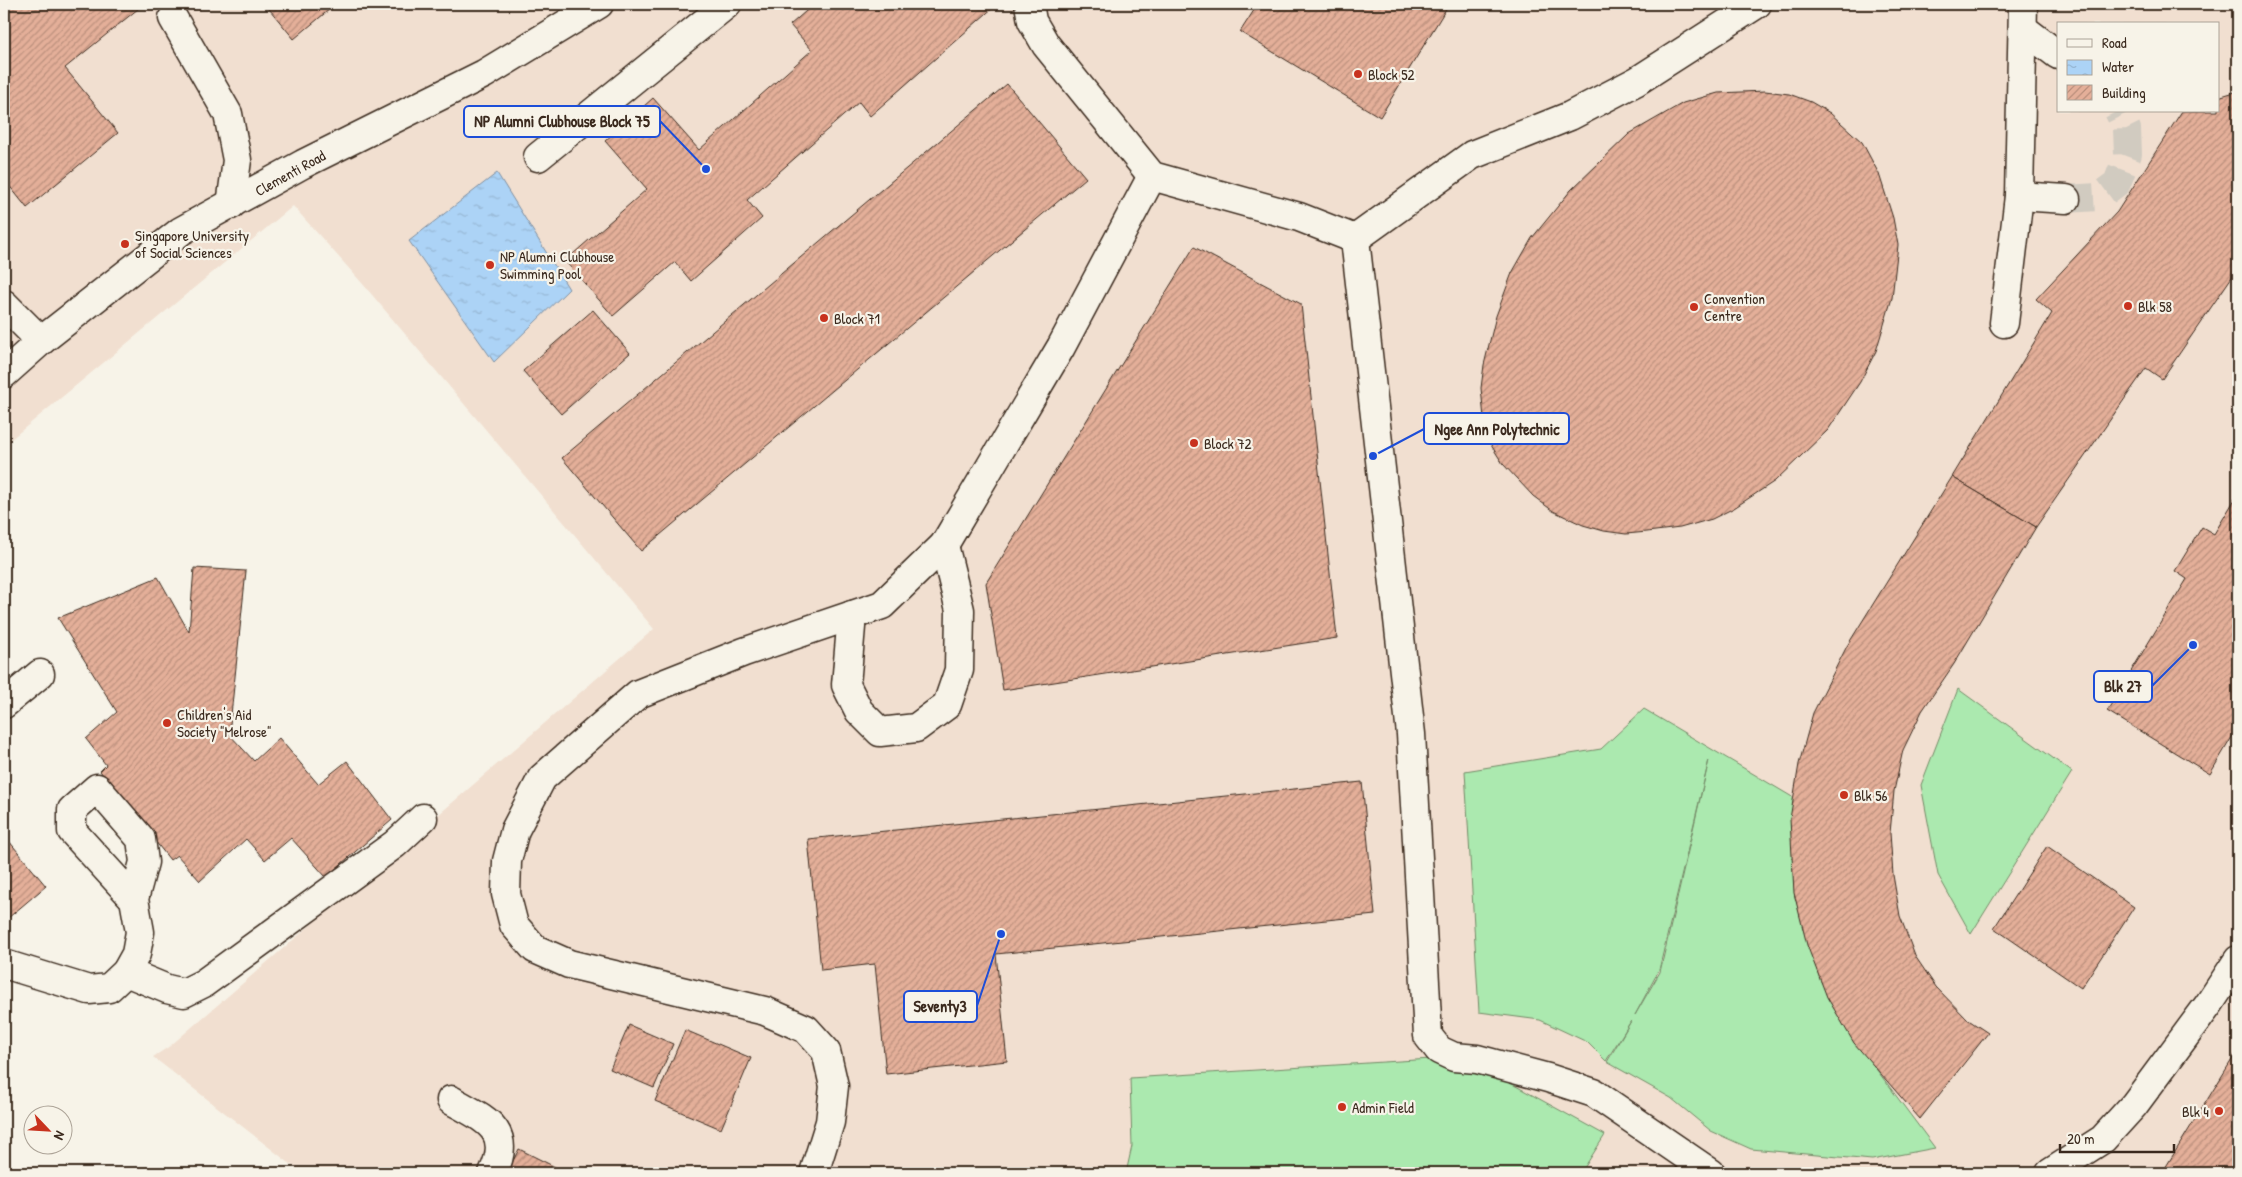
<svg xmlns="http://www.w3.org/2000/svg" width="2242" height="1177" font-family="'Patrick Hand',sans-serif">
<defs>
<pattern id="water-ripples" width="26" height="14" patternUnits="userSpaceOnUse" patternTransform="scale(1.25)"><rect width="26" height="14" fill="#acd3f6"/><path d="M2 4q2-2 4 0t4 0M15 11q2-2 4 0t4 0" fill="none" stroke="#95b5d2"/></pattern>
<pattern id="building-hatch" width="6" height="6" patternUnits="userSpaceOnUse" patternTransform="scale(1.25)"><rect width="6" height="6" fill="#e4af99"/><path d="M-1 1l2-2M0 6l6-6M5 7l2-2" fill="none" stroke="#ba8f7c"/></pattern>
</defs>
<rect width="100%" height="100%" fill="#f7f3e8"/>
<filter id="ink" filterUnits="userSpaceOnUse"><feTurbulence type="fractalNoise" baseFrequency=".02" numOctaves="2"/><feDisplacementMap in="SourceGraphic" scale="10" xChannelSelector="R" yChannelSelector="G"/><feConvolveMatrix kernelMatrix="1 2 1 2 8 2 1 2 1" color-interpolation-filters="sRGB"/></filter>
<g filter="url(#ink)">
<path fill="#f1dfd0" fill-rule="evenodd" d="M4,4H2238V1173H302L153,1057L170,1046L654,629L362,283L293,206L4,445ZM2058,24H2218V111H2058Z"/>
<g fill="#abe9af" stroke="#738a66" fill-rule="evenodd">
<polygon points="1958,689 2072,772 1971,934 1938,875 1921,785"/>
<path d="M1644,709L1794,798L1795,897L1820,980L1868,1058L1935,1148L1872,1160L1751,1149L1711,1131L1671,1098L1607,1062L1631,1021L1606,1061L1587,1042L1540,1020L1479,1012L1465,771L1601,749ZM1709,760L1660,972L1635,1015L1659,970Z"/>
<polygon points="1463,1057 1605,1135 1581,1173 1126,1173 1132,1146 1130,1078"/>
</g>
<polygon fill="url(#water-ripples)" stroke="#7f8fa0" points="497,173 569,289 494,362 409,241"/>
<g fill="url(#building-hatch)" stroke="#3b2a1e">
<polygon points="4,4 144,4 65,68 118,133 27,208 4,179"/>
<polygon points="265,4 336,4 294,39"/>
<polygon points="814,4 993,4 995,6 870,116 859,102 747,200 762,218 691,281 675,262 613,316 565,261 647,189 605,141 653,98 699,150 812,50 790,25"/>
<polygon points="1258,4 1449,4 1380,117 1240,32"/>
<polygon points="1007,84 1086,178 641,551 562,458"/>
<polygon points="1765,91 1789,94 1811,102 1830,113 1862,142 1879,174 1893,218 1898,245 1892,298 1876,351 1860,382 1828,430 1775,481 1734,508 1712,519 1680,528 1647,532 1626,534 1604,531 1583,525 1553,511 1533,496 1503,464 1491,445 1485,428 1481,388 1484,365 1496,316 1512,273 1532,238 1571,190 1629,134 1683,103 1718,93"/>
<polygon points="2238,91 2238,268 2162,379 2146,368 2036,527 1952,477 2052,313 2036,299 2117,212 2182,111 2218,111 2218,97"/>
<polygon points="1194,247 1301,304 1337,638 1003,690 986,583"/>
<polygon points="593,310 630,353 561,414 523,371"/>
<polygon points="1952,477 2036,527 1954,664 1922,711 1903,750 1894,791 1890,833 1893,875 1900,916 1915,956 1936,987 1967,1019 1988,1033 1920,1119 1854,1043 1827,997 1807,945 1794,893 1790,819 1799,764 1813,713 1847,646"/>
<polygon points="2238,494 2238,727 2210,774 2107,711 2187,579 2175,571 2202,527 2214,534"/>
<polygon points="194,568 246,571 229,734 254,761 279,738 318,784 347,761 392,820 326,877 291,838 265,860 246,839 200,881 177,855 170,860 100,771 106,765 86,739 117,712 58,618 158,577 189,632"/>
<polygon points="1362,782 1375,915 996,954 1007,1061 886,1074 875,964 821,970 808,839"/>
<polygon points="4,835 46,886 8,918 4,912"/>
<polygon points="2047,846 2134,907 2081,988 1994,928"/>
<polygon points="629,1025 673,1044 654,1088 610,1069"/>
<polygon points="685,1030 751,1058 721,1129 655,1101"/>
<polygon points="2238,1050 2238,1173 2162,1173"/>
<polygon points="519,1149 567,1173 507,1173"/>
</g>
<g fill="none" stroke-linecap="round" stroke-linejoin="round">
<polyline stroke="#d1cbc0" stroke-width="28" stroke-dasharray="28 14" stroke-linecap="butt" points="2066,199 2098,197 2117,183 2128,154 2127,129 2118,111"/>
<g stroke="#3b2a1e" stroke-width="31">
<g id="minor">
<polyline points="1029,4 1032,21 1046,45 1152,176 1299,217 1355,239"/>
<polyline points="173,18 228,114 237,160 231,205"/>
<polyline points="2024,29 2058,55"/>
<polyline points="538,157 727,4"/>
<polyline points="2019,196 2066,199"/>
<polyline points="1355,239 1411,734 1428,1036 1439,1050 1454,1057 1477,1059 1548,1078 1594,1093 1711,1173"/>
<polyline points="1355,239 1472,155 1570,116 1637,81 1757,4"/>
<polyline points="4,304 41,341"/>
<polyline points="2004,323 2019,196 2023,4"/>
<polyline points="4,374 41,341 181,231 303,164 484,74 599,4"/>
<polyline points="852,615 846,685 859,711 880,732 916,728 947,705 959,670 960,610 944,545"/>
<polyline points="4,704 40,674"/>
<polyline points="4,964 89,990 109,988 126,972 136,954 140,932 134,899 144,862 141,839 97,788 72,810 72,831 134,899"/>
<polyline points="126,972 167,989 184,993 204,983 395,844 423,818"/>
<path d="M451,1100C484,1119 514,1129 493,1173"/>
<polyline points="814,1173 830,1122 834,1086 826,1051 806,1029 765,1011 569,964 535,949 514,925 506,894 507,861 515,830 542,778 638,694 744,652 882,605 944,545 1061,347 1152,176"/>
<polyline points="2050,1173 2103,1139 2134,1105 2209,1004 2238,960"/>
</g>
</g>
<use href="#minor" stroke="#f7f3e8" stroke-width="28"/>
</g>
</g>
<g fill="#c8321e" stroke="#f7f3e8" stroke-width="2">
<circle cx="1358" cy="74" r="5"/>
<circle cx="125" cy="244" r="5"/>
<circle cx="490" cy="265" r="5"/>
<circle cx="2128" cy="306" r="5"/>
<circle cx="1694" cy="307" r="5"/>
<circle cx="824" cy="318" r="5"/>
<circle cx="1194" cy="443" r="5"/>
<circle cx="167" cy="723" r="5"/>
<circle cx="1844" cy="795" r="5"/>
<circle cx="1342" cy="1107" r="5"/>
<circle cx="2219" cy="1111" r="5"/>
</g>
<g text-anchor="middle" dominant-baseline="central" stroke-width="4.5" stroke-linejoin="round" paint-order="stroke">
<g font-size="15" fill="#3b2a1e" stroke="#f7f3e8" text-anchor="start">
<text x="1368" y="74">Block 52</text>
<text x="135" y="235">Singapore University<tspan x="135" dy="17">of Social Sciences</tspan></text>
<text x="500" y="256">NP Alumni Clubhouse<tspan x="500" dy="17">Swimming Pool</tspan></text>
<text x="1704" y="298">Convention<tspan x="1704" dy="17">Centre</tspan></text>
<text x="2138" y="306">Blk 58</text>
<text x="834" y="318">Block 71</text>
<text x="1204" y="443">Block 72</text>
<text x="177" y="714">Children's Aid<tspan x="177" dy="17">Society "Melrose"</tspan></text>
<text x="1854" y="795">Blk 56</text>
<text x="1352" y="1107">Admin Field</text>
<text x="2209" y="1111" text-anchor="end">Blk 4</text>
</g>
<g font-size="15" fill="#3b2a1e" stroke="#f7f3e8">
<text transform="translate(290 173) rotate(-29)">Clementi Road</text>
</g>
</g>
<path fill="none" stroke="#1d4ed8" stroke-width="2" d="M706 169L660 121M1373 456L1424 429M2193 645L2152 686M1001 934L977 1006"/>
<g fill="#1d4ed8" stroke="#f7f3e8" stroke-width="2">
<circle cx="706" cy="169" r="5"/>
<circle cx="1373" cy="456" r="5"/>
<circle cx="2193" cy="645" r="5"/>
<circle cx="1001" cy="934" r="5"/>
</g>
<g fill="#f7f3e8" stroke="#1d4ed8" stroke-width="2">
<rect x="464" y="106" width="196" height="31" rx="5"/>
<rect x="1424" y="413" width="145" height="31" rx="5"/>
<rect x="2094" y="671" width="58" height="31" rx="5"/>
<rect x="904" y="991" width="73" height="31" rx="5"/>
</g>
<g font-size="16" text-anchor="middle" font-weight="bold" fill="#3b2a1e">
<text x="562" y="127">NP Alumni Clubhouse Block 75</text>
<text x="1497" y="435">Ngee Ann Polytechnic</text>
<text x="2123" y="692">Blk 27</text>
<text x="940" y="1012">Seventy3</text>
</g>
<rect width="2242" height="1177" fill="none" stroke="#f7f3e8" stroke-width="20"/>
<rect x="10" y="10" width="2222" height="1157" fill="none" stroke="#3b2a1e" stroke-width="2" filter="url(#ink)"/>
<rect x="2057" y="22" width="162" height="90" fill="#f7f3e8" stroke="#aca397"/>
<rect x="2067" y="39" width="25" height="8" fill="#f7f3e8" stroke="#aca397"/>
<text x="2102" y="48" font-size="15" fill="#3b2a1e">Road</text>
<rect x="2067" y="60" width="25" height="15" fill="url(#water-ripples)" stroke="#aca397"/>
<text x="2102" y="72" font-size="15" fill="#3b2a1e">Water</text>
<rect x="2067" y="85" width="25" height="15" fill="url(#building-hatch)" stroke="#aca397"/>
<text x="2102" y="98" font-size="15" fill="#3b2a1e">Building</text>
<g transform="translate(48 1130) rotate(115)"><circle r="24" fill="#f7f3e8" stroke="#aca397"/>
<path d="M0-4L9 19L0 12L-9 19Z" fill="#c8321e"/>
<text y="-8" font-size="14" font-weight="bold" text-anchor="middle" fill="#3b2a1e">N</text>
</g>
<path d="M2060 1144v8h114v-8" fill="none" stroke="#3b2a1e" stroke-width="2.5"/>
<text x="2067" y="1144" font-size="15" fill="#3b2a1e" stroke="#f7f3e8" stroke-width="4" paint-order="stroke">20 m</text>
</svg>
